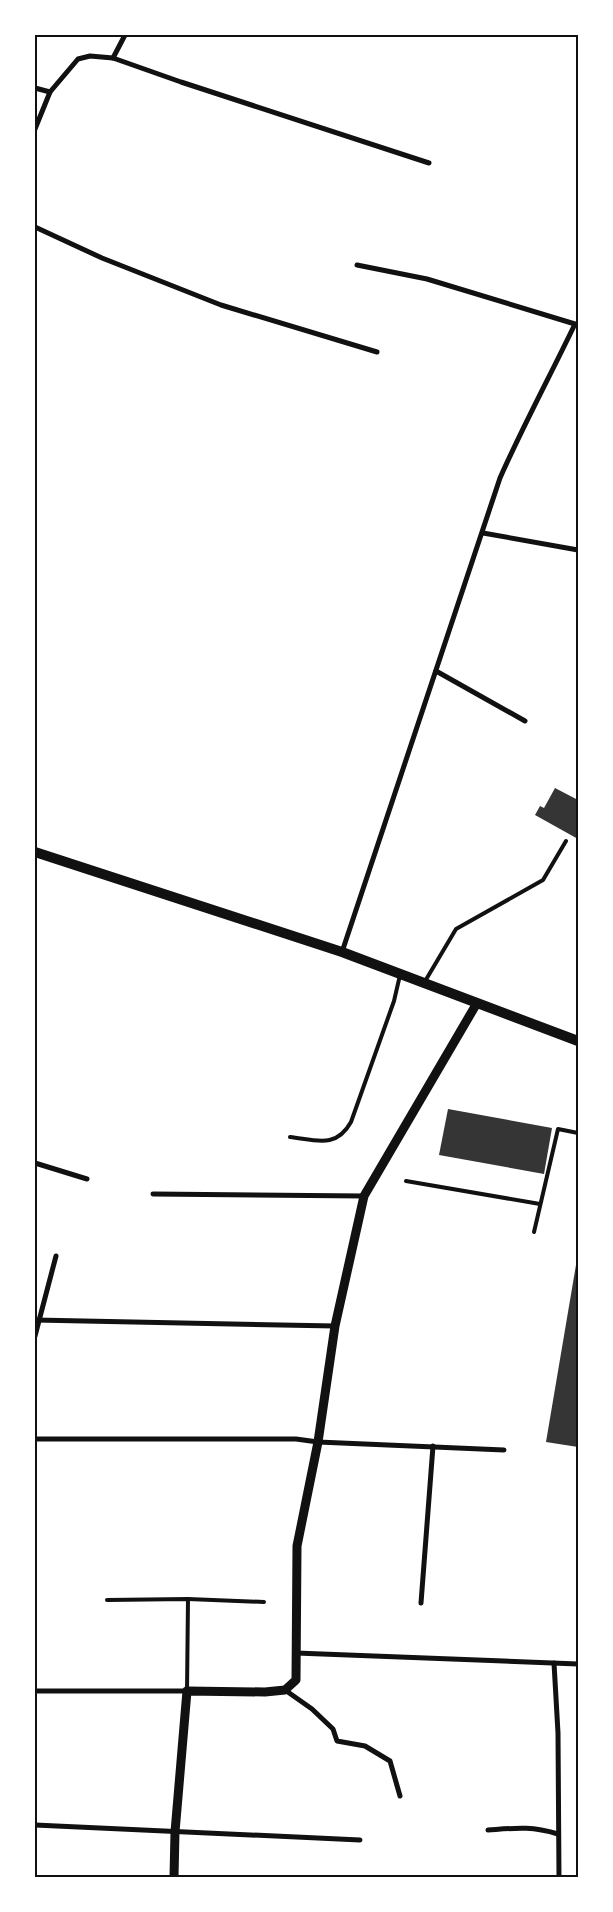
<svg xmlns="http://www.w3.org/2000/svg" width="613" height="1912" font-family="Roboto,sans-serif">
<rect width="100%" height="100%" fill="#fff"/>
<g fill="#353535">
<polygon points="555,788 578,800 578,839 535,815 540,806 544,808"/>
<polygon points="448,1109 552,1128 544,1174 439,1155"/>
<polygon points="577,1259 578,1259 578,1447 546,1442"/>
</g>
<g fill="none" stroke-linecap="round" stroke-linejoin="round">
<g stroke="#111" stroke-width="4">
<polyline points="424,983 456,929 543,880 566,841"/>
<path d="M290,1137C316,1140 336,1149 351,1122L394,1001L400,975"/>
<polyline points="406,1181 540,1204"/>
<polyline points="534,1232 558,1129 578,1133"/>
<polyline points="188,1599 264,1602"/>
<polyline points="107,1600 188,1599 187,1691"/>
</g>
<g stroke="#111" stroke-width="5">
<polyline points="113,58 125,35"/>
<polyline points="35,88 50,92"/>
<polyline points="35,129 50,92 78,59 90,56 113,58 181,82 429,163"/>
<polyline points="35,227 102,258 221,305 377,352"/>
<polyline points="483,533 578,550"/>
<polyline points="436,671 525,721"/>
<path d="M342,952L500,478C523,426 550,376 575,324L427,279L357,265"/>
<polyline points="35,1163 87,1179"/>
<polyline points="153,1194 364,1196"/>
<polyline points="35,1320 335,1326"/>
<polyline points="35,1336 56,1256"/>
<polyline points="35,1439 296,1439 318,1442 504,1450"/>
<polyline points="421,1603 433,1446"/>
<polyline points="296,1653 578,1664"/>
<polyline points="554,1663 558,1733 559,1877"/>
<polyline points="285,1690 312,1709 333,1729 337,1741 365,1746 390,1761 400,1796"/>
<polyline points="35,1691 187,1691"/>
<polyline points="35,1825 360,1840"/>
<path d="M488,1830C517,1828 530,1826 558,1834"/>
</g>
<polyline stroke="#111" stroke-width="9" points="174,1877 175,1832 187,1691 265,1692 285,1690 296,1680 297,1546 318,1442 335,1326 364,1196 477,1003"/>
<polyline stroke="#111" stroke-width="10" points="35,852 342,952 578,1041"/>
</g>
<rect width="613" height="1912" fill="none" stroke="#ffffff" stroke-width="72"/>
<rect x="36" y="36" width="541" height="1840" fill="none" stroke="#111" stroke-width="2"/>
</svg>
